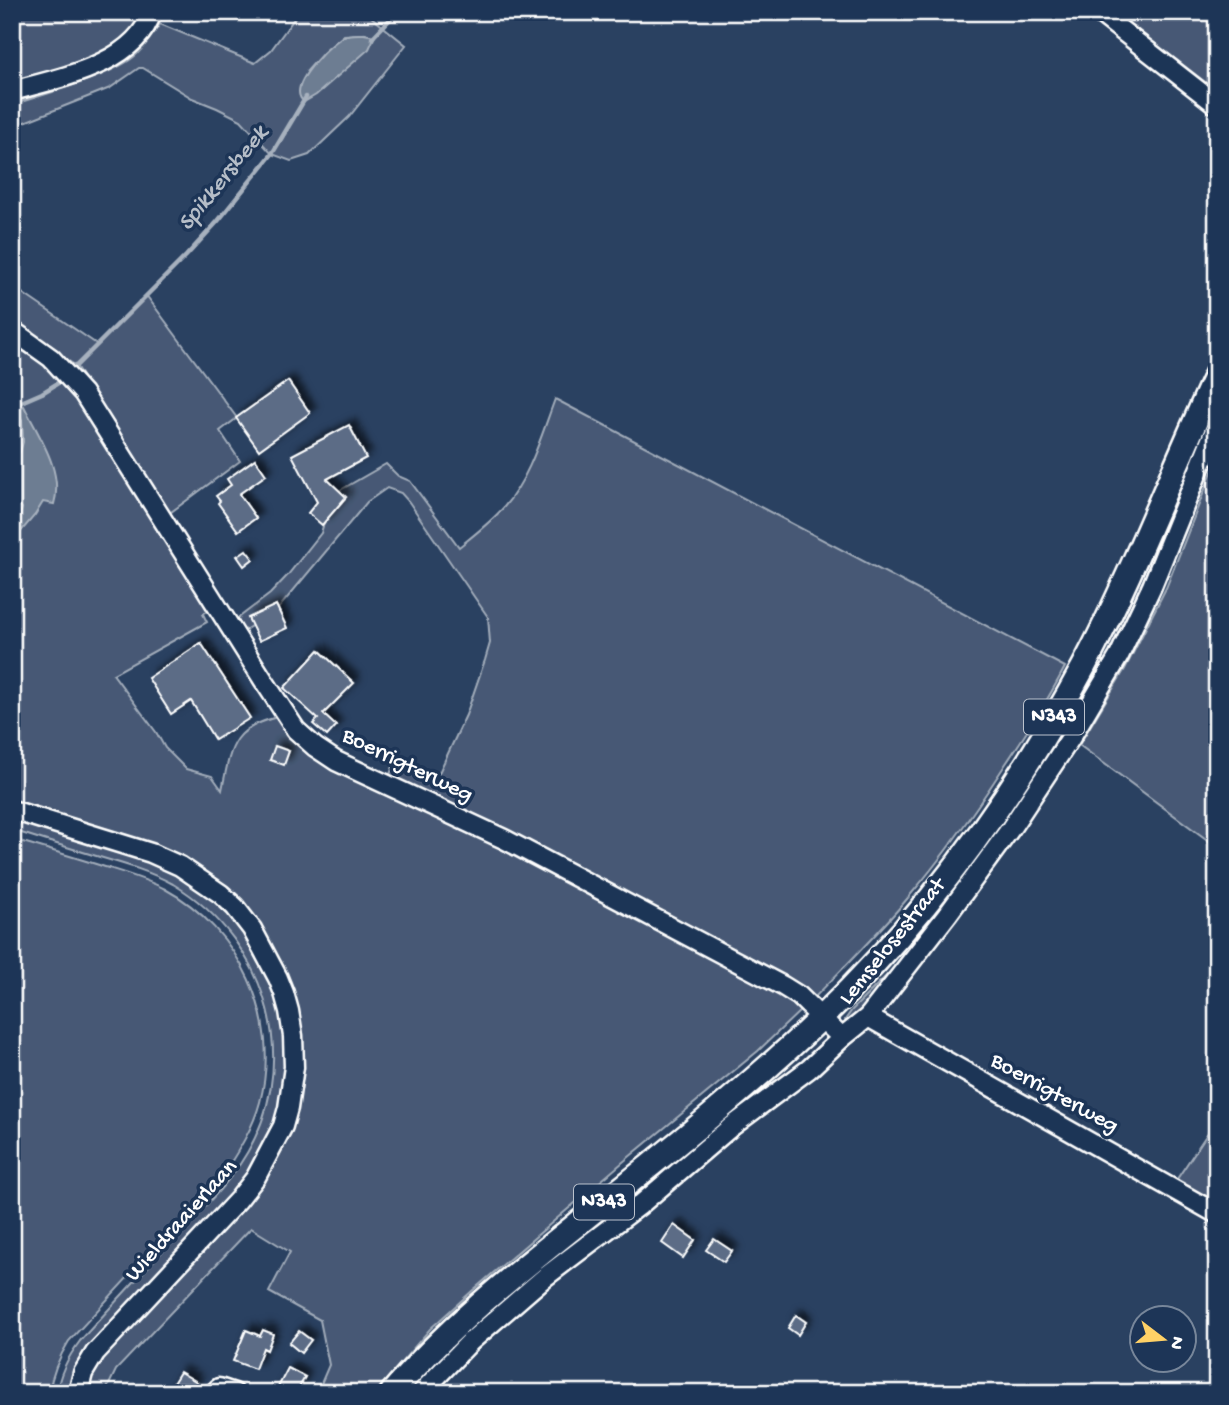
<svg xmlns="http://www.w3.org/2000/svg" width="1229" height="1405" font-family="'Gochi Hand',sans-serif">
<defs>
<filter id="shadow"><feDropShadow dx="6" dy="-6" stdDeviation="3.5" flood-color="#0009"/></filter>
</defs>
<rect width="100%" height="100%" fill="#2a4161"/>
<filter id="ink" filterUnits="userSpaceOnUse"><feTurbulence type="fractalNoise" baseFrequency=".0143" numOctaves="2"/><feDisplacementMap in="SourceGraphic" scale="14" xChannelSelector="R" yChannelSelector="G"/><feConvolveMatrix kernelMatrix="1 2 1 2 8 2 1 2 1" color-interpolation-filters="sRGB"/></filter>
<g filter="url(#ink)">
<g fill="#465975" stroke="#a2acba" stroke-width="2" fill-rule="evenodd">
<polygon points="12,12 148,12 138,29 104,55 12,86"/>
<path d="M299,12H365L406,45L349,117L309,155L291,161L272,154L241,120L217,108L192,98L143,68H139L110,88L12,127V105C44,94 114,76 137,54C146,45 153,35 160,24L255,63L271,50ZM364,34L306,72L324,52L344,35Z"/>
<polygon points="1114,12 1217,12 1217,91"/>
<polygon points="12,286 98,345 146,295 237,418 220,431 240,461 167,515 76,366 12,324"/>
<path d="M12,335L67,379L213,607L203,614L207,622L113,674L156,732L165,748L186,769L212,776L222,790C231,745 232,728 281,716L422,804L780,988L801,1010L758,1051L623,1162L472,1291L430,1329L375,1393H317L329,1365L320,1320L269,1292L290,1252L251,1228L116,1370L105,1393H86L94,1367L289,1123L288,985L273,949L250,914L220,885L12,803Z"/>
<path d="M555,399L1065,667C1047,702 1025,735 1003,768C975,811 946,853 912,893C882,930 847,964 813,999L387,782L394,764L398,762L437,777L466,715L485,660L490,643L488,617L409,502L401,493L387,488L367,502L278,609L240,633L233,622L270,594L287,576L321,533L332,495L386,464L398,476L410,481L459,547C474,535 491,522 504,507C530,477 541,436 555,399Z"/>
<polygon points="1213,469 1217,472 1217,847 1079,745 1125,669 1166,588"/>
<path d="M12,816L163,864L214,896L248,933L275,986L286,1038L287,1065L278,1115L270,1137L248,1177L71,1393H57C59,1373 68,1357 80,1341C113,1304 147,1268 180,1232C201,1210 223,1189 240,1164C305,1068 270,942 173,884C151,872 127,865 103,858C73,849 43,840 12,830Z"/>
<path d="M12,839C41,847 70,856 99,865C121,872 144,878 165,889C239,929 282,1018 260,1102C253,1128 239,1150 224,1173L69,1341C59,1357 52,1373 49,1393H12Z"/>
<polygon points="916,946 876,1001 849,1026 846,1023 845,1020 852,1010"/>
<polygon points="1217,1119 1217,1205 1175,1182"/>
</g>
<g fill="#6d7d92" stroke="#a7b1be" stroke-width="2">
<path d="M364,34L375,36L369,49L316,95L304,102C301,99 299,97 299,92C299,76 329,45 343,37C348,33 358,34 364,34Z"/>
<path d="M24,406C38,435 64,471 54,504L43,502L35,515L12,542V534L16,529L22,508L12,499V462L20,452L23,442L22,420L18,411L19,407Z"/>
</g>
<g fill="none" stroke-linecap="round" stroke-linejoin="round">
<g stroke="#a7b1be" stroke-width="4.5">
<polyline points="372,38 397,12"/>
<polyline points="12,343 35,357"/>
<polyline points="76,366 186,256 218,221 272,154 306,97"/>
<polyline points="12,406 42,393 58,383"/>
</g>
</g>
<g fill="#5b6c86" stroke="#fff" stroke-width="2" filter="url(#shadow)">
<polygon points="288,381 310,413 259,450 236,418"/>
<polygon points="349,425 366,458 327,479 346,497 322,525 308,513 317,502 292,455"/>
<polygon points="255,459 266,475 239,494 256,518 238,531 218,503 220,501 216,496 231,485 227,479"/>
<polygon points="246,550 253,559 244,566 237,556"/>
<polygon points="276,605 287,628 259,641 248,618"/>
<polygon points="201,643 250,718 215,740 191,701 171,714 148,678"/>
<polygon points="319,650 354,683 323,714 336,726 327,736 313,724 318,719 284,688"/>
<polygon points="275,746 289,751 284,765 270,760"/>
<polygon points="674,1225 695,1240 683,1258 662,1243"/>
<polygon points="714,1239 732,1251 724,1262 706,1250"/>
<polygon points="796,1315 806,1322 798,1335 788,1328"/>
<polygon points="246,1330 260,1336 263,1330 273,1334 267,1350 263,1348 255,1369 233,1361"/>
<polygon points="299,1331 311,1340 301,1353 289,1343"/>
<polygon points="288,1368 305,1377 296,1393 275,1393"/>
<polygon points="180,1372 197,1382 190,1393 167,1393"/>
</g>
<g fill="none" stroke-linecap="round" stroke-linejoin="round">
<g stroke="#fff" stroke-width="23">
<g id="minor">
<polyline points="1098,12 1217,105"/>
<path d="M12,91C59,78 135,65 152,12"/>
<polyline points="12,330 51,358 83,393 264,681 296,730 315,747 336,761 504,839 783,986 799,996 842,1038"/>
<polyline points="12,810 151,853 180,866 221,894 235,907 252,929 278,978 284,993 289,1011 293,1036 294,1067 288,1108 283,1126 256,1177 238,1200 95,1353 83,1373 78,1393"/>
<polyline points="868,1017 1217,1214"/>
<polyline points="214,1393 219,1388 234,1393"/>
<polyline points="421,1393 470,1342 545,1277 640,1205 731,1127 809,1069 842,1038 868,1017 948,914 1011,828 1070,739 1119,656 1152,586 1217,425"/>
</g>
</g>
<g stroke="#fff" stroke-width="28">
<path id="major" d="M392,1393C445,1330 511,1277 575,1226C658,1159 743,1093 820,1019C926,917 1015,794 1084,666C1134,571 1172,470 1217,373"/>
</g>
<use href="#minor" stroke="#1d3557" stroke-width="18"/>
<use href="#major" stroke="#1d3557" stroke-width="23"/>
</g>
</g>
<g text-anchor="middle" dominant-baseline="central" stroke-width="7" stroke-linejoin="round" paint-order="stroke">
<g fill="#1d3557" stroke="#bbc2cd" stroke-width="2">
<rect x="1024" y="699.5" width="60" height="35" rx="5"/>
<rect x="574" y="1184.5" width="60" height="35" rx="5"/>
</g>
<g font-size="21" font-weight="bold" fill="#fff">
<text x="1054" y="717">N343</text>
<text x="604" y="1202">N343</text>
</g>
<g font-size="23" fill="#fff" stroke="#1d3557">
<text transform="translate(407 766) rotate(26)">Boerrigterweg</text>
<text transform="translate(893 942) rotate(-51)">Lemselosestraat</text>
<text transform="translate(1054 1094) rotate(29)">Boerrigterweg</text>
<text transform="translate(182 1221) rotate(-48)">Wieldraaierlaan</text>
</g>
<g font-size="24" font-style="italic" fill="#b6bec8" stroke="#1d3557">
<text transform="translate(224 179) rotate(-51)">Spikkersbeek</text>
</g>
</g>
<rect width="1229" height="1405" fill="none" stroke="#1d3557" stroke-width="42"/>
<rect x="21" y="21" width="1187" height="1363" fill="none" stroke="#fff" stroke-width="2.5" filter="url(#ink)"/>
<g transform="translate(1163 1339) rotate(106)"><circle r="33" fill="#1d3557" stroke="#77869a" stroke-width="2"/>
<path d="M0-5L12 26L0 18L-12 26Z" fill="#ffd166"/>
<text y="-10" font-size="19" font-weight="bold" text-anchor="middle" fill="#ffffff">N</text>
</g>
</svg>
